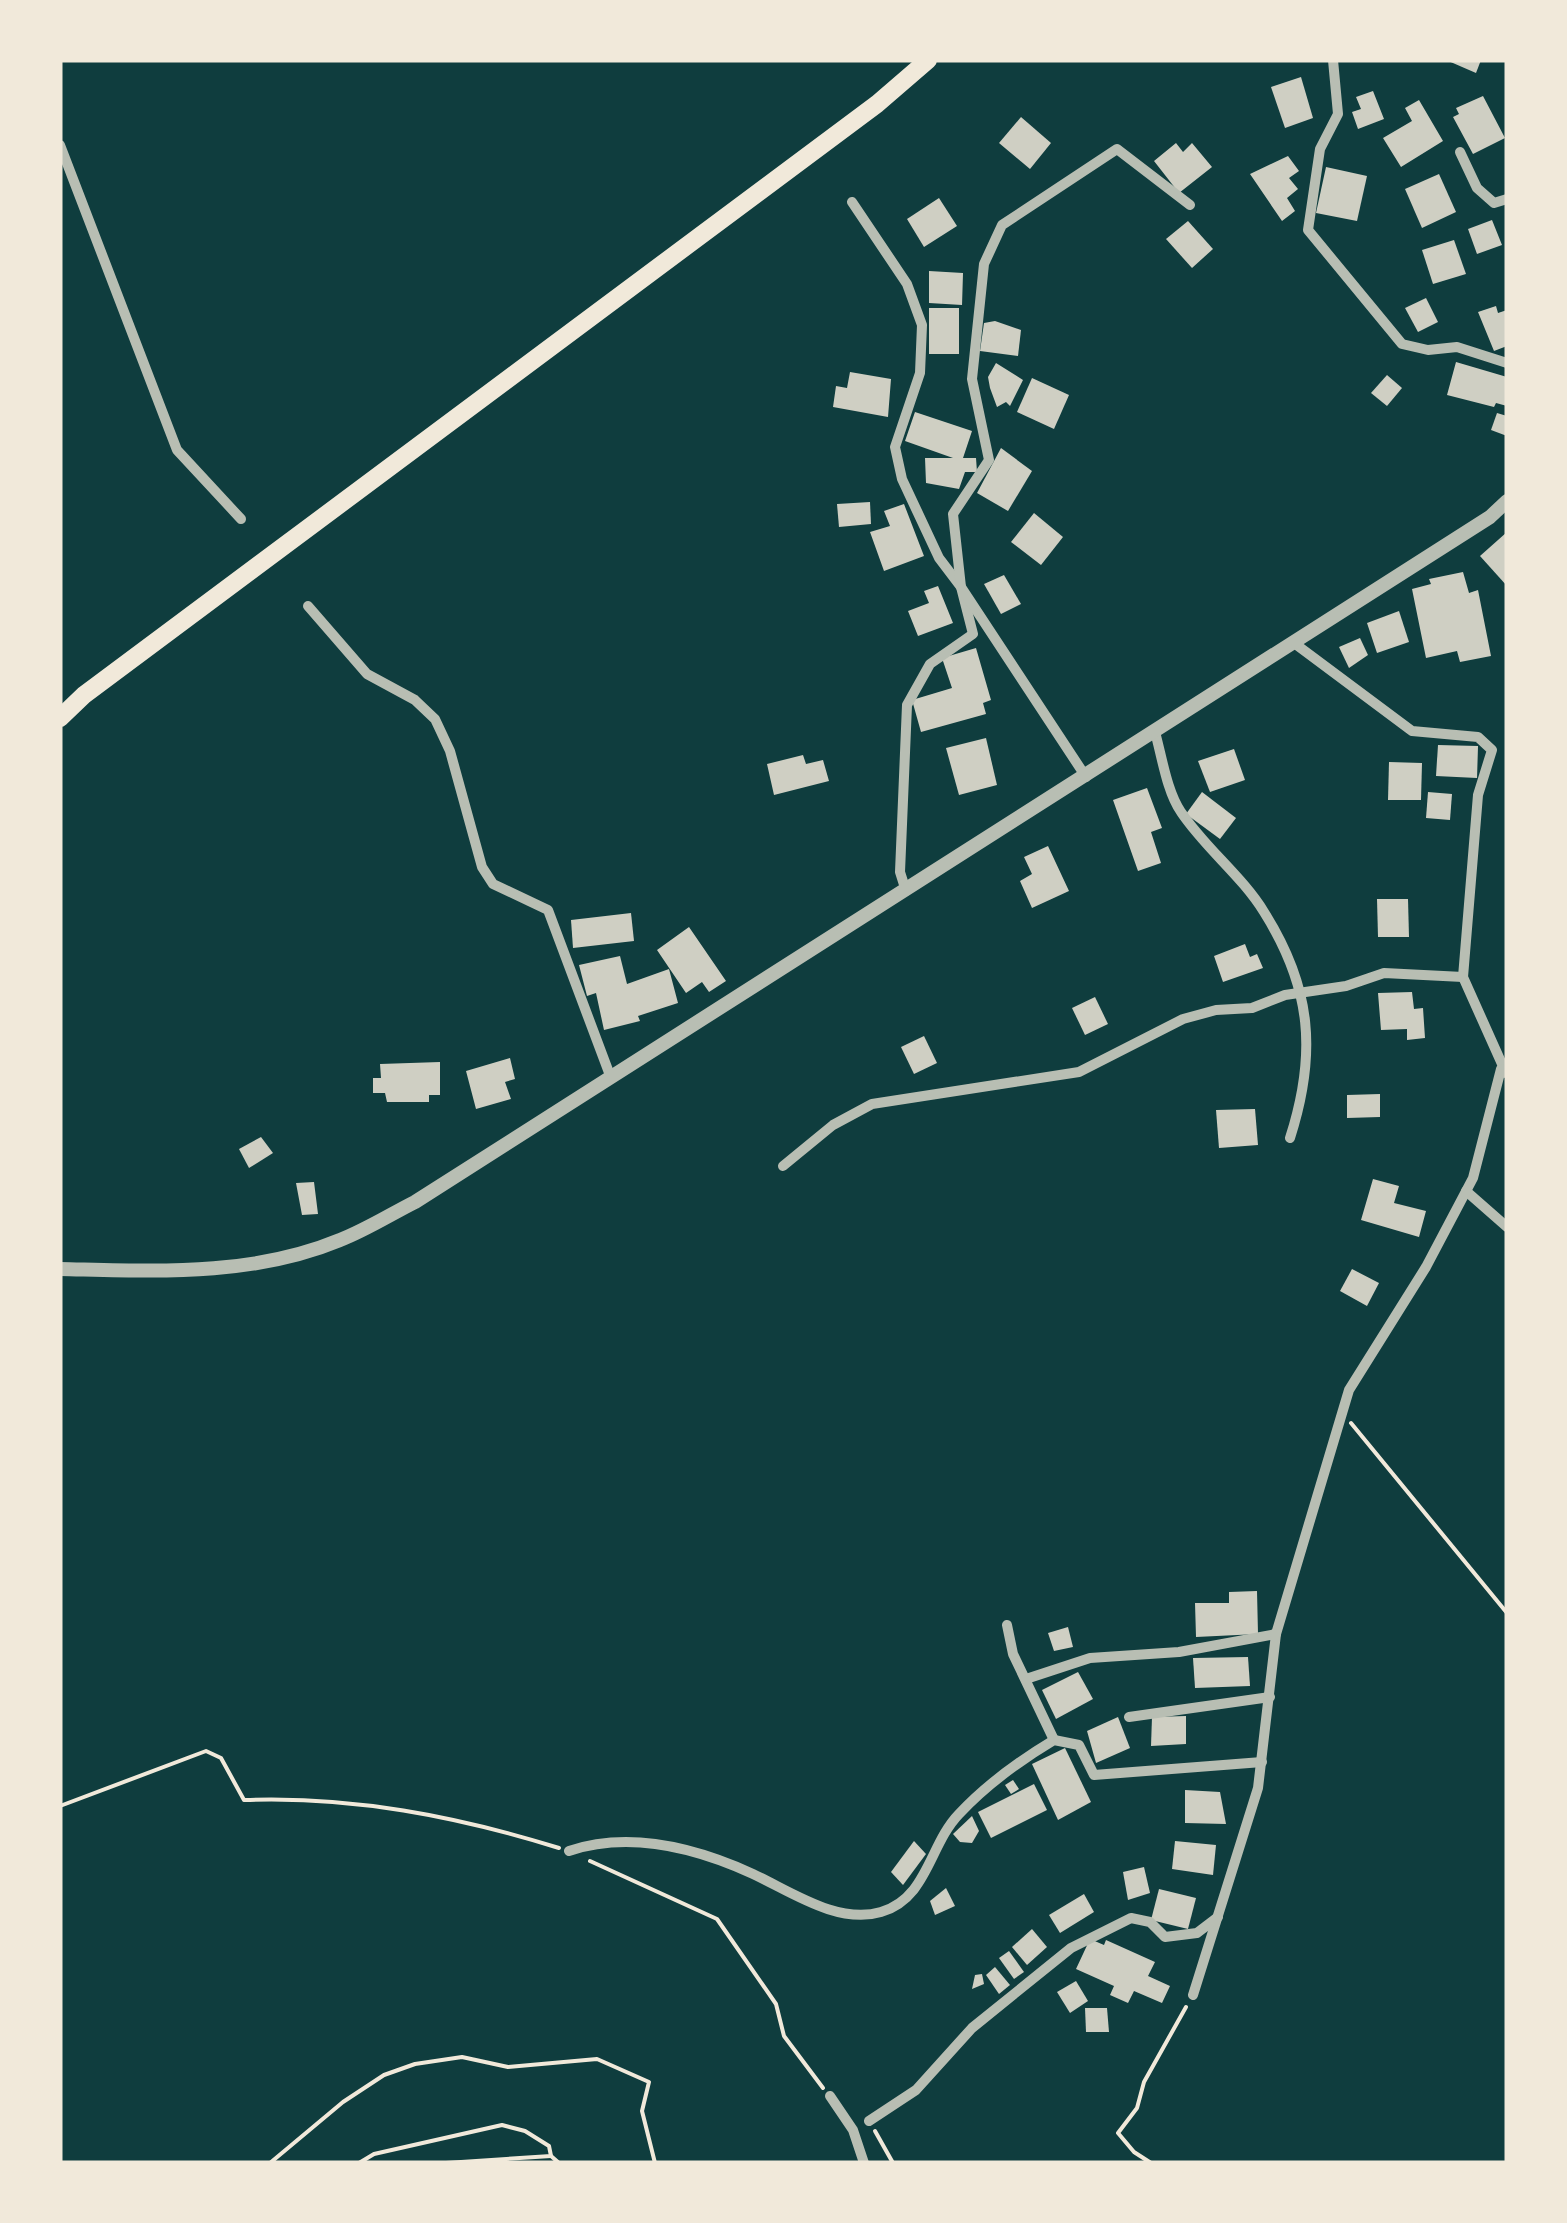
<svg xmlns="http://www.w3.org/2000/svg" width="1567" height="2223" font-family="Signika,sans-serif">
<rect width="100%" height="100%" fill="#0f3d3e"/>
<g fill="#cfcfc3">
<polygon points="1446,60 1481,60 1476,73"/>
<polygon points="1301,77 1313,118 1285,128 1271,87"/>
<polygon points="1373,91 1384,119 1358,129 1352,112 1361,109 1356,97"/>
<polygon points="1483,96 1505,138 1473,154 1453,117 1459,114 1456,108"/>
<polygon points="1419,100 1443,141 1401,167 1383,138 1412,121 1405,108"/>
<polygon points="1021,117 1051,143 1030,169 999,143"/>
<polygon points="1176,143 1183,152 1192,143 1212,167 1179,193 1154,161"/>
<polygon points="1288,156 1299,171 1289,178 1298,189 1287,198 1295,211 1282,221 1250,174"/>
<polygon points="1326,167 1367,176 1357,221 1316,213"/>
<polygon points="1439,174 1456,212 1422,228 1405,189"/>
<polygon points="939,198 957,226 924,247 907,219"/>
<polygon points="1492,220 1502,245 1477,254 1468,229"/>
<polygon points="1188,221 1213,249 1192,268 1166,239"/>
<polygon points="1454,240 1466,274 1433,284 1422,250"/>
<polygon points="929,271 963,273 962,305 929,303"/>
<polygon points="1426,298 1438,322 1418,332 1405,308"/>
<polygon points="1496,306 1498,313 1507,310 1507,346 1494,351 1478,312"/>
<rect x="929" y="308" width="30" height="46"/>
<polygon points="995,321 1021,330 1018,356 980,351 984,323"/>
<polygon points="1456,362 1507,377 1507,406 1496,403 1494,407 1447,395"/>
<polygon points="996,363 1023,380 1010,406 1006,402 997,407 990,388 988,377"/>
<polygon points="850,372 891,379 888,417 833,407 836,386 847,388"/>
<polygon points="1387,375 1402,388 1387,406 1371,393"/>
<polygon points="1032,378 1069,395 1054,429 1017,412"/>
<polygon points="915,412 972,431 963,458 976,458 977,472 965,472 959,489 926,483 925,458 953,458 905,441"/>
<polygon points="1497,413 1507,416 1507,436 1491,430"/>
<polygon points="1001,448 1032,471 1008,511 977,493"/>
<polygon points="870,502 871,524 839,527 837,504"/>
<polygon points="904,504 924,556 884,571 870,532 890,526 884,511"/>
<polygon points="1034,513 1063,537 1041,565 1011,542"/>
<polygon points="1507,532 1507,586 1480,556"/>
<polygon points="1463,572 1469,593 1478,590 1491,656 1460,662 1457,651 1426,658 1412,589 1431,584 1429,579"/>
<polygon points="1004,575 1021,604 1001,614 984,584"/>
<polygon points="938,586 953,623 918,636 908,611 929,603 924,591"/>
<polygon points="1399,611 1409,642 1377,653 1367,623"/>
<polygon points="1360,638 1368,655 1349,668 1339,647"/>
<polygon points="976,648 991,700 983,703 986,714 921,732 912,700 952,688 942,658"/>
<polygon points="986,738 997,785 959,795 946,748"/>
<polygon points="1438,745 1478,746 1477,778 1436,776"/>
<polygon points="1234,749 1245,780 1210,792 1198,761"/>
<polygon points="803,755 806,764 823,760 829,781 774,795 767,764"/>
<polygon points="1389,762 1422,763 1421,800 1388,800"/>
<polygon points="1147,788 1162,828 1151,832 1161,863 1138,871 1113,800"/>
<polygon points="1202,792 1236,818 1220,839 1186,814"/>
<polygon points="1428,792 1452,794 1450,820 1426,818"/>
<polygon points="1048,846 1069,891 1032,908 1020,881 1032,874 1024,857"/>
<polygon points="1377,899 1408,899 1409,937 1378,937"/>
<polygon points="631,913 634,941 573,948 571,920"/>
<polygon points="689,927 726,981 709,992 702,982 686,993 657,950"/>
<polygon points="1245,944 1250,957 1257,954 1263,968 1223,982 1214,956"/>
<polygon points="620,956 627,984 669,969 678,1003 638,1016 640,1021 604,1030 596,993 587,996 579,965"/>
<polygon points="1412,992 1414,1009 1423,1008 1425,1038 1407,1040 1407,1029 1381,1030 1378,993"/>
<polygon points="1095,997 1108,1024 1085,1035 1072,1008"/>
<polygon points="924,1036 937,1063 914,1074 901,1047"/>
<polygon points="510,1058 515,1079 505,1082 511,1099 476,1109 466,1071"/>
<polygon points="440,1062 440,1095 429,1095 429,1102 387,1102 385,1093 373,1093 373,1078 381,1078 380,1064"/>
<polygon points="1380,1094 1380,1117 1347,1118 1347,1095"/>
<polygon points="1255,1109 1258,1145 1219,1148 1216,1110"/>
<polygon points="261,1137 273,1153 249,1168 239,1149"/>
<polygon points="1373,1179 1399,1186 1394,1203 1426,1211 1419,1237 1361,1220"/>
<polygon points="314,1182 318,1214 302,1215 296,1183"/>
<polygon points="1352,1269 1379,1283 1367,1306 1340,1291"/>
<polygon points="1257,1591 1258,1634 1196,1637 1195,1603 1229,1603 1229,1592"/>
<polygon points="1068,1627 1073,1647 1054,1651 1048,1633"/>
<polygon points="1248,1657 1250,1686 1195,1688 1193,1658"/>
<polygon points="1078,1672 1093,1699 1056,1719 1042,1690"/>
<polygon points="1186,1716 1186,1744 1151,1746 1152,1717"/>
<polygon points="1118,1717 1130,1748 1096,1763 1087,1731"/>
<polygon points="1065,1748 1091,1802 1058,1820 1032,1764"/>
<polygon points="1013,1780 1019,1789 1011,1794 1005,1785"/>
<polygon points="1034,1784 1047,1810 991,1838 978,1812"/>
<polygon points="1185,1790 1220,1792 1226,1824 1185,1823"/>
<polygon points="972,1816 979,1831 972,1843 960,1842 953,1834"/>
<polygon points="914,1841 926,1854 903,1885 891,1872"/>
<polygon points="1175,1841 1216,1845 1213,1875 1172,1869"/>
<polygon points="1144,1867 1150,1893 1128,1900 1123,1872"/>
<polygon points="946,1888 955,1906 935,1915 930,1901"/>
<polygon points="1159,1889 1196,1898 1188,1929 1151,1920"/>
<polygon points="1084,1894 1094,1912 1060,1933 1049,1915"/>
<polygon points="1032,1929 1047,1947 1027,1965 1012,1947"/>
<polygon points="1090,1939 1104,1945 1106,1940 1155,1962 1148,1976 1170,1986 1162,2003 1134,1991 1128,2003 1110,1995 1114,1986 1076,1969"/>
<polygon points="1009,1951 1024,1972 1014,1979 999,1958"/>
<polygon points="995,1967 1010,1985 999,1994 986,1975"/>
<polygon points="982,1974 984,1984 972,1989 975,1975"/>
<polygon points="1076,1981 1088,2001 1070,2013 1057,1992"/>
<polygon points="1085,2008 1107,2008 1109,2032 1086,2032"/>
</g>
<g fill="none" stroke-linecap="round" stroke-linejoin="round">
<g stroke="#f1e9da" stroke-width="4">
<polyline points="1351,1423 1507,1613"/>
<path d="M60,1806L206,1751L221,1758L244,1800C352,1796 456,1816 559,1848"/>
<polyline points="590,1861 717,1919 776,2004 784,2036 823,2088"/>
<polyline points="875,2131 893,2163"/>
<polyline points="551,2156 559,2163"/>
<polyline points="270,2163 343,2102 384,2075 415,2064 462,2057 508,2067 597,2059 649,2082 642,2111 655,2163"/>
<polyline points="359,2163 374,2154 502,2125 525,2131 549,2146 551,2156 446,2163"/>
<polyline points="1151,2163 1134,2152 1118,2133 1137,2108 1144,2082 1186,2007"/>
</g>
<g stroke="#b8beb3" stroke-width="10">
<polyline points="1333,60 1338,114 1320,149 1308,230 1402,344 1428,350 1457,347 1507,363"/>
<polyline points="60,145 177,450 241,519"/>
<polyline points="1460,152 1477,188 1494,203 1507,199"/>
<polyline points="852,202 907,284 922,325 920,373 895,447 902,479 939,558 961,587 973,634 930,664 907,705 900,872 906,891"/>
<polyline points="308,606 367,674 415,700 435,719 450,751 482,867 493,884 548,910 611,1078"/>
<polyline points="1294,643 1412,731 1478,737 1492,750 1478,795 1463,977 1506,1073"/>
<path d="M1155,732C1162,757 1167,792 1181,812C1205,848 1242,876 1264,912C1312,988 1317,1054 1290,1138"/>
<polyline points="1086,777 961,587 953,514 989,460 972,379 984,264 1002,225 1117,149 1190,205"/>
<polyline points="783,1166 833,1125 872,1104 1079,1072 1183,1019 1216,1010 1252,1008 1285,995 1346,986 1384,973 1463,977"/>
<polyline points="1466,1191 1507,1227"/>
<polyline points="1007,1625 1013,1654 1054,1740"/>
<polyline points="1026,1679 1090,1658 1179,1652 1276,1634"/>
<polyline points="1129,1717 1270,1697"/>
<path d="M569,1851C629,1831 696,1848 753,1874C790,1891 838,1925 881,1912C928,1898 929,1845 959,1814C987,1784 1019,1761 1054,1740L1079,1745L1094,1775L1262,1762"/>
<polyline points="1193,1995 1258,1788 1276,1634 1349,1390 1426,1267 1473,1178 1501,1069"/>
<polyline points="830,2096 853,2130 864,2163"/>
<polyline points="869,2121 916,2090 972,2028 1071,1948 1131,1918 1150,1922 1165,1937 1197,1933 1218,1917"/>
</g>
<path stroke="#b8beb3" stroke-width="14" d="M60,1269C154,1271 251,1277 340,1240C366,1230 391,1214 415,1202L1490,517L1507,501"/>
<polyline stroke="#f1e9da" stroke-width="18" points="60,718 84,695 877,104 928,60"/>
</g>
<rect width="1567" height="2223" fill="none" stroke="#f1e9da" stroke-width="125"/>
</svg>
